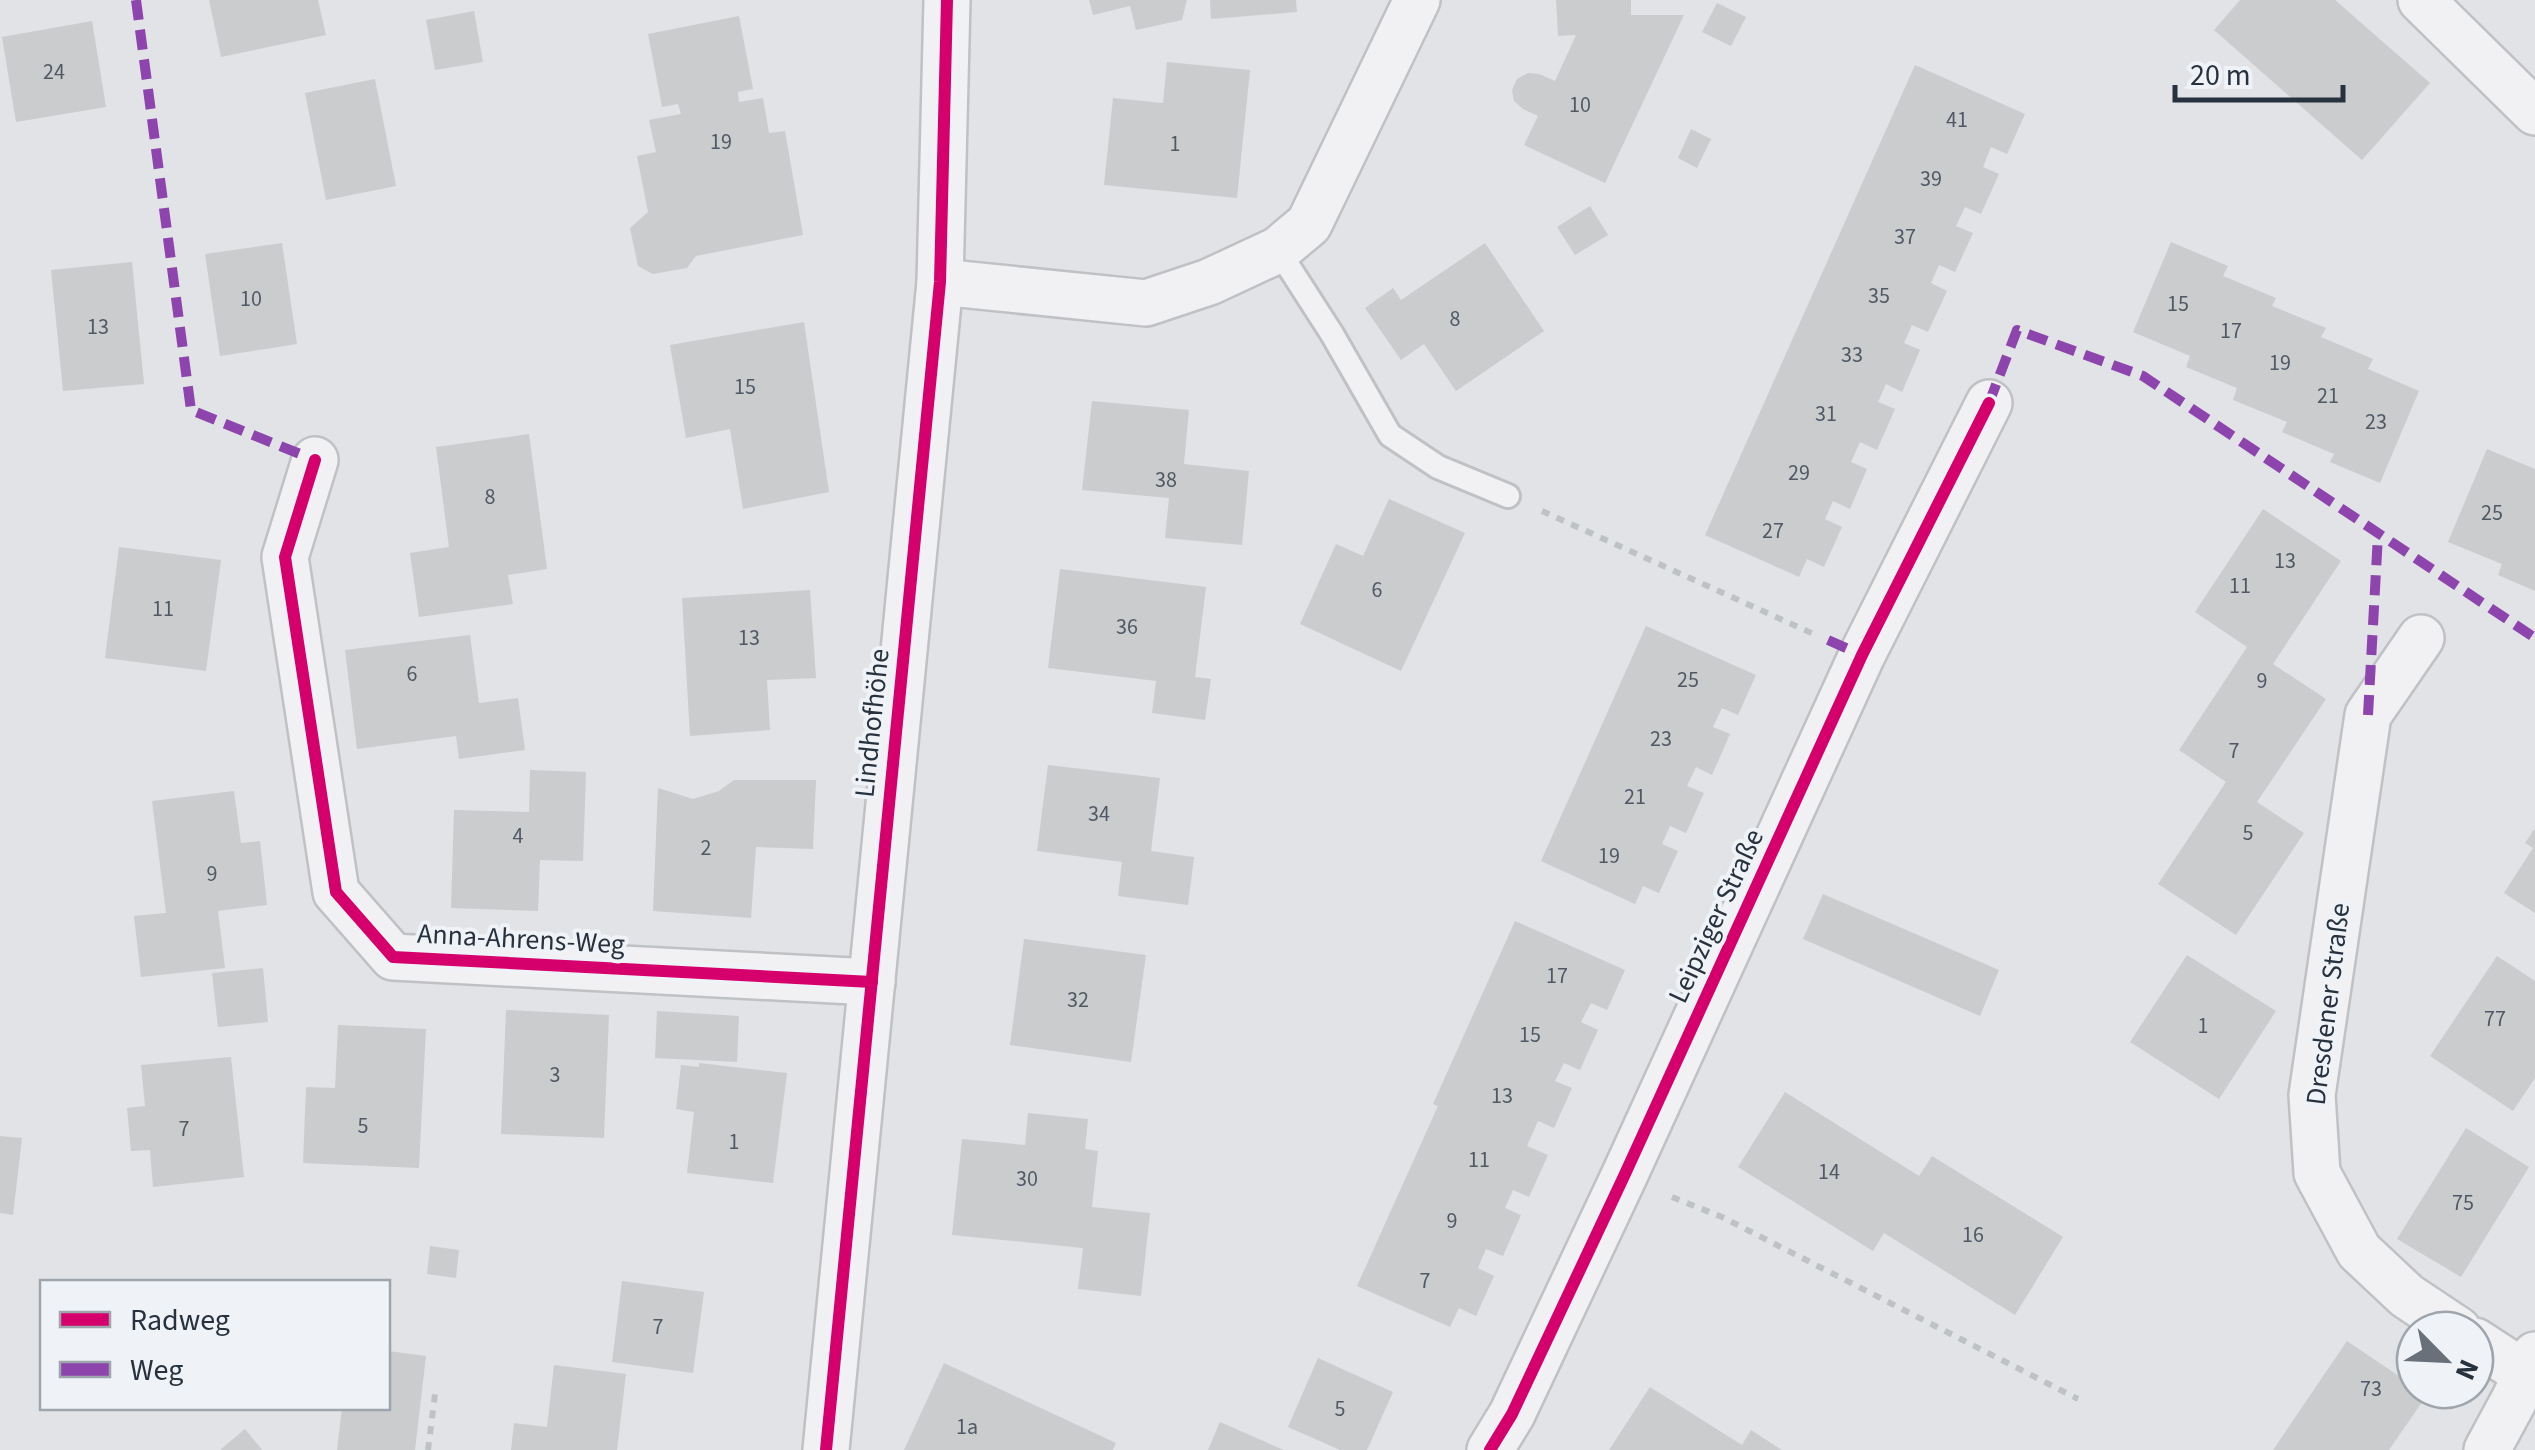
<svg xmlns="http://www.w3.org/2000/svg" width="2535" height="1450" font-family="'Source Sans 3',sans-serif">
<rect width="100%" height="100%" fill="#e1e3e6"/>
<g fill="#caccce">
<polygon points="209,0 318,0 326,35 221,57"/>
<polygon points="1089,0 1187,0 1182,20 1136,30 1130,6 1093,15"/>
<polygon points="1210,0 1296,0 1297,12 1211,19"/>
<polygon points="1556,0 1631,0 1631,15 1684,15 1605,183 1524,145 1538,116 1523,109 1514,101 1512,90 1517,79 1528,73 1539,74 1555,81 1576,35 1558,36"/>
<polygon points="2240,0 2335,0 2430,83 2362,160 2214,30"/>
<polygon points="1717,3 1746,17 1731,46 1702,32"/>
<polygon points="474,11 483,62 435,70 426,20"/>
<polygon points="739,16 753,89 738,92 739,102 763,98 769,133 785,131 803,235 696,256 687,268 653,274 638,266 630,228 648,212 637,156 656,152 649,120 681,114 678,104 662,107 648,34"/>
<polygon points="92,21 106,107 16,122 2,37"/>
<polygon points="1167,62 1250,70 1237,198 1104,185 1113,98 1163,103"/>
<polygon points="1915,65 2025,114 2007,154 1991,147 1983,167 1999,174 1981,214 1965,207 1956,226 1973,233 1955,272 1939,265 1931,283 1947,291 1928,332 1912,325 1904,343 1920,350 1902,392 1886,384 1878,402 1895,409 1877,450 1860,442 1851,462 1867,469 1850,509 1833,501 1825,519 1842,527 1824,567 1807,559 1799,577 1705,535"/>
<polygon points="375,79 396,186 326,200 305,93"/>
<polygon points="1691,129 1711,139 1697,168 1678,158"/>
<polygon points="1590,206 1608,235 1575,255 1557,227"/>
<polygon points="2171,242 2228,266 2223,276 2276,298 2272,306 2326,328 2321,337 2373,359 2368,369 2419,391 2380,483 2330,462 2334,454 2282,432 2287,422 2233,400 2237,388 2186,367 2190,356 2133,332"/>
<polygon points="282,243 297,344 220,356 205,254"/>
<polygon points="1485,243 1544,331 1456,391 1424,344 1401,360 1365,308 1393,288 1401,300"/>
<polygon points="132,262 144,384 63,391 51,270"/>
<polygon points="804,322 829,492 743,509 730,429 686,438 670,345"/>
<polygon points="1092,401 1189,410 1184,464 1249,471 1242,545 1165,538 1169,498 1082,490"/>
<polygon points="529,434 547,569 508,575 513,604 419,617 410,553 449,547 436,447"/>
<polygon points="2487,449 2535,469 2535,591 2498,575 2502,564 2448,542"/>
<polygon points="1389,499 1465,533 1401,671 1300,624 1336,544 1363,556"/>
<polygon points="2263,509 2341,561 2273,664 2326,699 2257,802 2304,833 2236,935 2158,884 2226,782 2179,750 2247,647 2195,612"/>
<polygon points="119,547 221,560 206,671 105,658"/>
<polygon points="1060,569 1206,587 1195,677 1211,679 1205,720 1152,713 1156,681 1048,668"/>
<polygon points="810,590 816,678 767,680 770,730 690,736 682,598"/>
<polygon points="1646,626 1756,675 1738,715 1722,708 1713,727 1730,734 1712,775 1696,767 1687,786 1704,793 1686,833 1670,826 1662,844 1678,851 1659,893 1643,886 1635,904 1541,861"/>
<polygon points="470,635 479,703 518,698 525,750 459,759 456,736 357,749 345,650"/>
<polygon points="1048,765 1160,778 1151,851 1194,857 1188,905 1118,896 1122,862 1037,851"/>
<polygon points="530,770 586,772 583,861 540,860 538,911 451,908 454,810 529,812"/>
<polygon points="734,780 816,780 813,849 756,847 751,918 653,911 658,788 693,799 719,791"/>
<polygon points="234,791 241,843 260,841 267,905 218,911 225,968 141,977 134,916 166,913 152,801"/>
<polygon points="2535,828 2535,913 2504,893 2533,848 2525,843"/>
<polygon points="1823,894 1999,970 1980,1016 1803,939"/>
<polygon points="1515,921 1625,970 1607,1010 1591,1003 1581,1022 1598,1030 1580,1070 1564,1063 1555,1081 1572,1088 1554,1128 1538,1121 1527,1146 1548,1155 1529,1197 1513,1190 1505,1208 1521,1215 1503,1256 1486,1249 1478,1268 1494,1276 1476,1316 1459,1308 1450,1327 1357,1286 1438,1106 1433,1104"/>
<polygon points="1024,939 1146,955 1131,1062 1010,1045"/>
<polygon points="2187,955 2276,1011 2219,1099 2130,1042"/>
<polygon points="2497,956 2535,981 2535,1078 2513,1111 2430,1056"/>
<polygon points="263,968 268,1022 218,1027 212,973"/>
<polygon points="506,1010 609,1015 604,1138 501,1134"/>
<polygon points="657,1011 739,1016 737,1062 655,1058"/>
<polygon points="338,1025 426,1029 419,1168 303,1163 306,1087 335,1088"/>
<polygon points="231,1057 244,1177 153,1187 150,1150 131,1151 127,1108 145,1106 141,1065"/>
<polygon points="699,1063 787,1073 773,1183 687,1173 694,1112 676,1109 681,1065 699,1067"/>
<polygon points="1785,1092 1919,1176 1932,1156 2063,1237 2015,1315 1884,1233 1873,1251 1738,1167"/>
<polygon points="1028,1113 1088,1119 1085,1149 1098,1151 1092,1207 1150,1213 1141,1296 1078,1289 1083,1248 952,1235 962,1139 1025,1145"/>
<polygon points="2466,1128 2529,1167 2461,1277 2397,1239"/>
<polygon points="0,1136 22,1138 13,1215 0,1213"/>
<polygon points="430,1246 459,1250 456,1278 427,1274"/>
<polygon points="622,1281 704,1292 693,1373 612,1362"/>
<polygon points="2347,1341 2415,1387 2415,1390 2427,1395 2389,1450 2273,1450"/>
<polygon points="388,1351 426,1356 415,1450 337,1450 342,1408 388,1408"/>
<polygon points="1318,1358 1393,1392 1367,1450 1340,1450 1288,1427"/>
<polygon points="944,1363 1116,1443 1113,1450 904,1450"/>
<polygon points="554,1365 626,1374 617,1450 511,1450 514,1423 547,1427"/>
<polygon points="1650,1387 1742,1445 1751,1430 1782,1450 1609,1450"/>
<polygon points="1220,1422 1284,1450 1208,1450"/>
<polygon points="245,1429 262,1450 220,1450"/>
</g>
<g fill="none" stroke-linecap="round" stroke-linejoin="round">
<g stroke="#bfc1c4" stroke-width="28">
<polyline id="lane" points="1278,250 1332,334 1390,435 1438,467 1508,496"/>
</g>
<g stroke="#bfc1c4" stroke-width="50">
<g id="street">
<polyline points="2421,0 2535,112"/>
<polyline points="940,282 1146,303 1209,282 1278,250 1309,224 1417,0"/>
<polyline points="315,460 285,557 336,892 393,957 872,982"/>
<polyline points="2421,638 2368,715 2312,1095 2317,1173 2359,1251 2407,1296 2458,1330"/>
<polyline points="2475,1341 2527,1375"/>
<polyline points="826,1450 940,282 947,0"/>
<polyline points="1490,1450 1512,1414 1625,1174 1862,655 1989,403"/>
<polyline points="2487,1450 2514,1400 2535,1355"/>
</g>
</g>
<g stroke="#bfc2c5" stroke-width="6" stroke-dasharray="8 8" stroke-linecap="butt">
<polyline points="1542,511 1818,636"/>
<polyline points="1672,1197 1722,1217 2078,1399"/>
<polyline points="428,1450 435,1394"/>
</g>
<use href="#lane" stroke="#f1f1f3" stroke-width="22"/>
<use href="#street" stroke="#f1f1f3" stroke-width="45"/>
<g stroke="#8e44ad" stroke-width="10" stroke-dasharray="20 10" stroke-linecap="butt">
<polyline points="136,0 191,410 315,460 313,467"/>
<polyline points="1989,403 2017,330 2143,376 2535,638"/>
<polyline points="1828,640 1862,655"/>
<polyline points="2368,715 2378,535"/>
</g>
<g stroke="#eff2f6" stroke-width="19">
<g id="cycleway">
<polyline points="315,460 285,557 336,892 393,957 872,982"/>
<polyline points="826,1450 940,282 947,0"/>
<polyline points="1490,1450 1512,1414 1625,1174 1862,655 1989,403"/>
</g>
</g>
<use href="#cycleway" stroke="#d6006c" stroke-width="12"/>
</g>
<g text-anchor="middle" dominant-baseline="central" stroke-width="8" stroke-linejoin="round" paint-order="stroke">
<g font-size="22" fill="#515964">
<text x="54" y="72">24</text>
<text x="1580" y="105">10</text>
<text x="1957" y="120">41</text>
<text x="721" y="142">19</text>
<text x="1175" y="144">1</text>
<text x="1931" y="179">39</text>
<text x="1905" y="237">37</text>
<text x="1879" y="296">35</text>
<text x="251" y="299">10</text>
<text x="2178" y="304">15</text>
<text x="1455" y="319">8</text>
<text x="98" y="327">13</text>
<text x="2231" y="331">17</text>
<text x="1852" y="355">33</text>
<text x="2280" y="363">19</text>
<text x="745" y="387">15</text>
<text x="2328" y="396">21</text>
<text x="1826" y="414">31</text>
<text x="2376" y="422">23</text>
<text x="1799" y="473">29</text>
<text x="1166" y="480">38</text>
<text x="490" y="497">8</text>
<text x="2492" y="513">25</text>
<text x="1773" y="531">27</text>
<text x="2285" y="561">13</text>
<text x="2240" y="586">11</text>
<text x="1377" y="590">6</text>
<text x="163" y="609">11</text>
<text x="1127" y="627">36</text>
<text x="749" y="638">13</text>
<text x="412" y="674">6</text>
<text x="1688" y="680">25</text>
<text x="2262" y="681">9</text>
<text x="1661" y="739">23</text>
<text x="2234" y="751">7</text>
<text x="1635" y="797">21</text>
<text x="1099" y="814">34</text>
<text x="2248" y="833">5</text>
<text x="518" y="836">4</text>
<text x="706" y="848">2</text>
<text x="1609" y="856">19</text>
<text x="212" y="874">9</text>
<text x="1557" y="976">17</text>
<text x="1078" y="1000">32</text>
<text x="2495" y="1019">77</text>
<text x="2203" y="1026">1</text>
<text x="1530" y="1035">15</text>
<text x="555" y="1075">3</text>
<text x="1502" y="1096">13</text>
<text x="363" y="1126">5</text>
<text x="184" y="1129">7</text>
<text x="734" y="1142">1</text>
<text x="1479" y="1160">11</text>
<text x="1829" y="1172">14</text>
<text x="1027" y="1179">30</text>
<text x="2463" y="1203">75</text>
<text x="1452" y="1221">9</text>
<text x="1973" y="1235">16</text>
<text x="1425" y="1281">7</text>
<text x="658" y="1327">7</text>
<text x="2371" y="1389">73</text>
<text x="1340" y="1409">5</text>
<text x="967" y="1427">1a</text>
</g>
<g font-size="28" fill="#28323f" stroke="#eff2f6">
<text transform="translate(872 723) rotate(-84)">Lindhofhöhe</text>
<text transform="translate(1716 916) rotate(-65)">Leipziger Straße</text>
<text transform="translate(521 939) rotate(3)">Anna-Ahrens-Weg</text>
<text transform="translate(2328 1004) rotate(-83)">Dresdener Straße</text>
</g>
</g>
<rect x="40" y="1280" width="350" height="130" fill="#eff2f6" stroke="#9fa5ad" stroke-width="2.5"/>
<rect x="60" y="1312" width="50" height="15" fill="#d6006c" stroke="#9fa5ad" stroke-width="2.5"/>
<text x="130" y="1330" font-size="30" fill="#28323f">Radweg</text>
<rect x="60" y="1362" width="50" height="15" fill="#8e44ad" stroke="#9fa5ad" stroke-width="2.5"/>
<text x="130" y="1380" font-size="30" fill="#28323f">Weg</text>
<g transform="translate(2445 1360) rotate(114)"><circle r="48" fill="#eff2f6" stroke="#9fa5ad" stroke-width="2.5"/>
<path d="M0-8L18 38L0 25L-18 38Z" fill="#697079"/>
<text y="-15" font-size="28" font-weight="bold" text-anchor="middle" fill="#28323f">N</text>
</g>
<path d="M2175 85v15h168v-15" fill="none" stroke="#28323f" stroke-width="5"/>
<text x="2190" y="85" font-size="30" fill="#28323f" stroke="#eff2f6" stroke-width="8" paint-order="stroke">20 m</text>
</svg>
